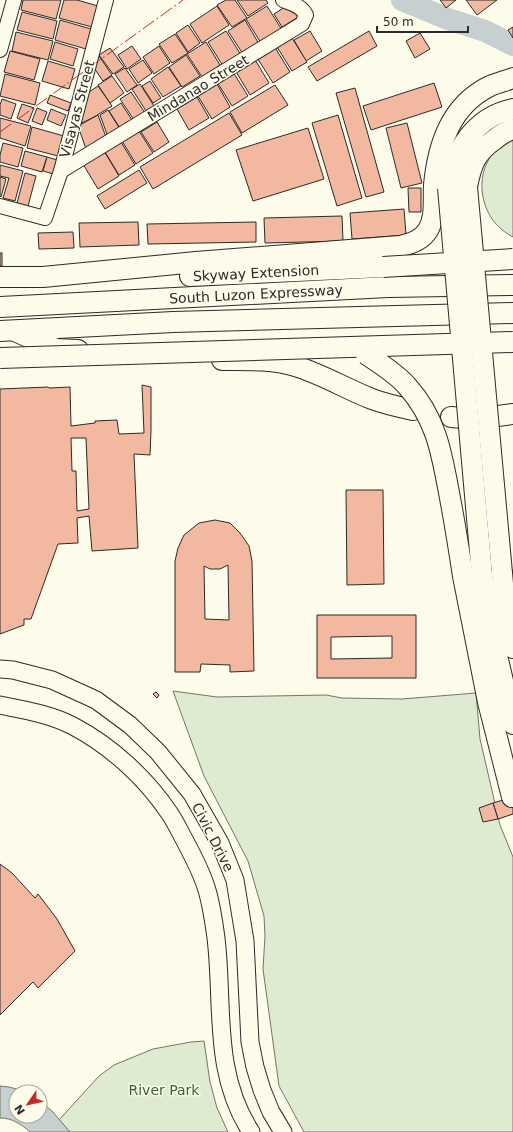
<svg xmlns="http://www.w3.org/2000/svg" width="513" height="1132" font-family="'DejaVu Sans',sans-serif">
<rect width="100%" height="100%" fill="#fdfbea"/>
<g fill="#deebd1" stroke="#74746e">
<path d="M513,138V237C505,233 497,226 492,219C473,190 481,152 513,138Z"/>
<polygon points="173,691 217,697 326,695 342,698 402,699 476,693 480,739 500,825 513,857 513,1132 304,1132 279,1086 263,969 265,936 264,916 248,861 204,776"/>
<polygon points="204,1041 210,1082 217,1108 228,1132 48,1132 99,1076 114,1065 153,1049 191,1042"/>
</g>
<path fill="#c7d0d0" stroke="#74746e" d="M0,1086L9,1087L27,1092H16V1116H40V1101L52,1111L70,1132H30C21,1124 12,1118 0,1118Z"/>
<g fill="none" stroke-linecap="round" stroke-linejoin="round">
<polyline stroke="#c7d0d0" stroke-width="22" points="402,0 448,19 485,31 513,45"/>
</g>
<g fill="#f2b8a0" stroke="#2b2b2b" fill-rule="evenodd">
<polygon points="23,0 61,0 56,19 21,10"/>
<polygon points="64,0 77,0 98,6 92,27 59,18"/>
<polygon points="226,0 235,0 247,18 232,27 217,5"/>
<polygon points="237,0 266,0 268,3 248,16"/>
<polygon points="440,0 456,0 446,8"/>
<polygon points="466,0 497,0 477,15"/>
<polygon points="217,6 229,25 202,43 190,24"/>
<polygon points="267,6 282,30 261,43 246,19"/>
<polygon points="285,7 296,9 300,16 282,27 274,14"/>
<polygon points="22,12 57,21 53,39 17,30"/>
<polygon points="60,20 91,29 86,49 55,40"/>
<polygon points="245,20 259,44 243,54 228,31"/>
<polygon points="188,25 200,43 188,52 176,33"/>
<polygon points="513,27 513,38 508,30"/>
<polygon points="226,31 241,55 223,66 208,42"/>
<polygon points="310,31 322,51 306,61 294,40"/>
<polygon points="369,31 377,46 317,81 308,67"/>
<polygon points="16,32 53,41 48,60 12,51"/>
<polygon points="420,33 430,49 415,58 406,41"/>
<polygon points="175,34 188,53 172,63 159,44"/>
<polygon points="292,38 307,62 292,71 277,47"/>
<polygon points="55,42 78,49 73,66 50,59"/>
<polygon points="206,42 220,65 202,77 187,54"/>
<polygon points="132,46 141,59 127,69 118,55"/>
<polygon points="159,46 170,63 154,74 143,57"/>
<polygon points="274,46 290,72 273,83 256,56"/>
<polygon points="110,48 124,67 113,74 99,55"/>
<polygon points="10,51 40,59 34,80 4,72"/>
<polygon points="186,55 200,76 182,87 169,67"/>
<polygon points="99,56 112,75 103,81 94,68"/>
<polygon points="254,58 269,83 250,95 235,70"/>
<polygon points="143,60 152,73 138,83 129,69"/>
<polygon points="48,61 75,69 69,89 42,81"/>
<polygon points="168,67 181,86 163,97 151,79"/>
<polygon points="125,68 137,85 127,92 115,74"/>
<polygon points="233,72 248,96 232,106 217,82"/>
<polygon points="5,74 40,83 35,105 0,96"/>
<polygon points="112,76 124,93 110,103 98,85"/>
<polygon points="150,81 161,98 153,103 142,86"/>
<polygon points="434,83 442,107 371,130 363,106"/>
<polygon points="140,84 154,106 146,111 132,89"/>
<polygon points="217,84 230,107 212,119 198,96"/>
<polygon points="275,85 288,105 242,133 230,112"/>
<polygon points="98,86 112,106 94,117 80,124 86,94"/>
<polygon points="355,88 384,192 366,197 336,93"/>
<polygon points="131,92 145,113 134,120 120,99"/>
<polygon points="50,95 71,103 68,111 47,103"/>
<polygon points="197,97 209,118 189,130 177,109"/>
<polygon points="2,99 16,104 11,119 0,115 0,105"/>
<polygon points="121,103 132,120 120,128 109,111"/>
<polygon points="22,104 34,108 28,123 17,118"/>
<polygon points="37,108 47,112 42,125 32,121"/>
<polygon points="51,109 66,115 61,126 47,120"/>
<polygon points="108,110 120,129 108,137 100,115"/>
<polygon points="229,113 242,135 153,189 140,167"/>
<polygon points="98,115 106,137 86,149 78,126"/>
<polygon points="338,115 362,198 337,206 312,123"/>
<polygon points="0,118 31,126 25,146 0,138"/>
<polygon points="157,122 169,142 154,152 141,132"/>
<polygon points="407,123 422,183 401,188 386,128"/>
<polygon points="32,127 64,136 58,156 27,148"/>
<polygon points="308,128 324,179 253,201 236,150"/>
<polygon points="139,131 153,153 136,164 122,141"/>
<polygon points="121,142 135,165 119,175 105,152"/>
<polygon points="3,143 23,148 18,167 0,162 0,155"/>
<polygon points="25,151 47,157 42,172 21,166"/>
<polygon points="104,151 119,176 98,189 83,164"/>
<polygon points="47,157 61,161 57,175 43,171"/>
<polygon points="0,165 23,171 15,201 3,198 9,178 0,176"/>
<polygon points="139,170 147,183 105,209 97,196"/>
<polygon points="25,173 36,176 28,206 17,203"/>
<polygon points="0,177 6,179 1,197 0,196"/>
<polygon points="408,188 421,188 421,212 409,212"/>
<polygon points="404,209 406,235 352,239 350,213"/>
<polygon points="342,216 343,241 265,243 264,218"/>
<polygon points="138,222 139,245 80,247 79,223"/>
<polygon points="256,222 256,242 148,244 147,224"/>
<polygon points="73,232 74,248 39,249 38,233"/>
<rect x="0" y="253" width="2" height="13"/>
<path d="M142,385L151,387V431L150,455L134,454L138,548L92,551L89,516L77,518L78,543L58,544L31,619H24V625L0,634V389L48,387L49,388L70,387L71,426L95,423V421L117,420L119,434L144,433ZM71,438H86L89,509L77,511L76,471H72Z"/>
<polygon points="346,490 383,490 384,584 347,585"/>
<path d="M215,520L230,523L240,533L249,546L252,561L254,671L230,672V665L201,664L200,672H175V561L178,548L184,535L199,523ZM228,565L229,620L205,619L204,566L210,569H220Z"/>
<path d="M317,615H416V678H317ZM392,636V658L331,659V637Z"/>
<polygon points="156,692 159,695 157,698 153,694"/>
<polygon points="513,797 513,814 498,819 493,803"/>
<polygon points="493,803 498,819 483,822 479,808"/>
<polygon points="0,864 12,873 35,898 38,894 57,919 75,951 38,988 33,982 0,1015"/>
</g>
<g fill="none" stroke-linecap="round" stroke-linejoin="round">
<g stroke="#2b2b2b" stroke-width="16">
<g id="minor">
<polyline points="0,50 14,0"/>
<path d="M61,171L302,24L306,15C302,6 292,4 283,0"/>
<polyline points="0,206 45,218 61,171 106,0"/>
</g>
</g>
<g stroke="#2b2b2b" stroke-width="19">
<g id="major">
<polyline points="0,669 13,670 52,680 96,700 130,725 158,752 192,794 220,843 235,880 245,941 250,1042 255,1067 262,1090 271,1112 283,1132"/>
<path d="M0,705C24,710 50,714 73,726C111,746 146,778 170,814C176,823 180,832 185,841C193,856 201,871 206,887C211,902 214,923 216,938C224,1004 212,1072 251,1132"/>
</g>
</g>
<g stroke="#2b2b2b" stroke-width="22">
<g id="highway">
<path d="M467,187C471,166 475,153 494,140C500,135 506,131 513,129"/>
<path d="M448,188C454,151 474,117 513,109"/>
<polyline points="190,276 383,267"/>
<path d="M0,277H43L196,262L400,246C411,244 422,240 428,230C436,217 433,199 434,185C438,144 451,105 490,86C497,83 505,81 513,78"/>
<polyline points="0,307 388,287 513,285"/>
<polyline points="0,331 173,322 513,313"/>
<polyline points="17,332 56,349 78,350"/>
<path d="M222,360C246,360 272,359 295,366C322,374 346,389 372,399C385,404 399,407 413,410"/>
<polyline points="451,417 475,419 513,414"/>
<polyline points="502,573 507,628 513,648"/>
<polyline points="482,575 492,634 513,724"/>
<polyline points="463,576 488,702 512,797"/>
</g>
</g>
<use href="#minor" stroke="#fdfbea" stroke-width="14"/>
<use href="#major" stroke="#fdfbea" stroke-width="17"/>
<use href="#highway" stroke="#fdfbea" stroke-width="20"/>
<g stroke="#2b2b2b" stroke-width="22" stroke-linecap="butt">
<g id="highway-bridge">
<polyline points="467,187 502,573"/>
<polyline points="448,188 482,575"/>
<polyline points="383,267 513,259"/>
<path d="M366,354C380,364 396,373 407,386C437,419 442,455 450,498C455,524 459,550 463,576"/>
<polyline points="0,358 513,342"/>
</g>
</g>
<use href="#highway-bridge" stroke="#fdfbea" stroke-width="20"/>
<polyline stroke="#c62828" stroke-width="1" stroke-dasharray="14 3 2 3" stroke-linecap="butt" points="0,132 183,0"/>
</g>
<g text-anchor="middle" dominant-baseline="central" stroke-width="3" stroke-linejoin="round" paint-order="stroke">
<g font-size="14" fill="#2b2b2b" stroke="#fdfbea">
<text transform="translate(198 88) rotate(-31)">Mindanao Street</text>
<text transform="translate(77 109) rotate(-75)">Visayas Street</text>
<text transform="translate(256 273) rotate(-3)">Skyway Extension</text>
<text transform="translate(256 294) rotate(-3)">South Luzon Expressway</text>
<text transform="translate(213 837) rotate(63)">Civic Drive</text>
</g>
<g font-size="14" fill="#34623c" stroke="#fdfbea">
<text x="164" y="1090">River Park</text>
</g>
</g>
<g transform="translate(28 1104) rotate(236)"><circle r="19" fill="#fdfbea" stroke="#a9a89e"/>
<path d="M0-3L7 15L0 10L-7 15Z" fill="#c62828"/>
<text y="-6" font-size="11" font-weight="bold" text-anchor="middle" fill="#2b2b2b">N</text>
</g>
<path d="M377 26v6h91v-6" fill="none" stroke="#2b2b2b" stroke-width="2"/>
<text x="383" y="26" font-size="12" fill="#2b2b2b" stroke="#fdfbea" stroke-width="3" paint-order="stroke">50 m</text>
</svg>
